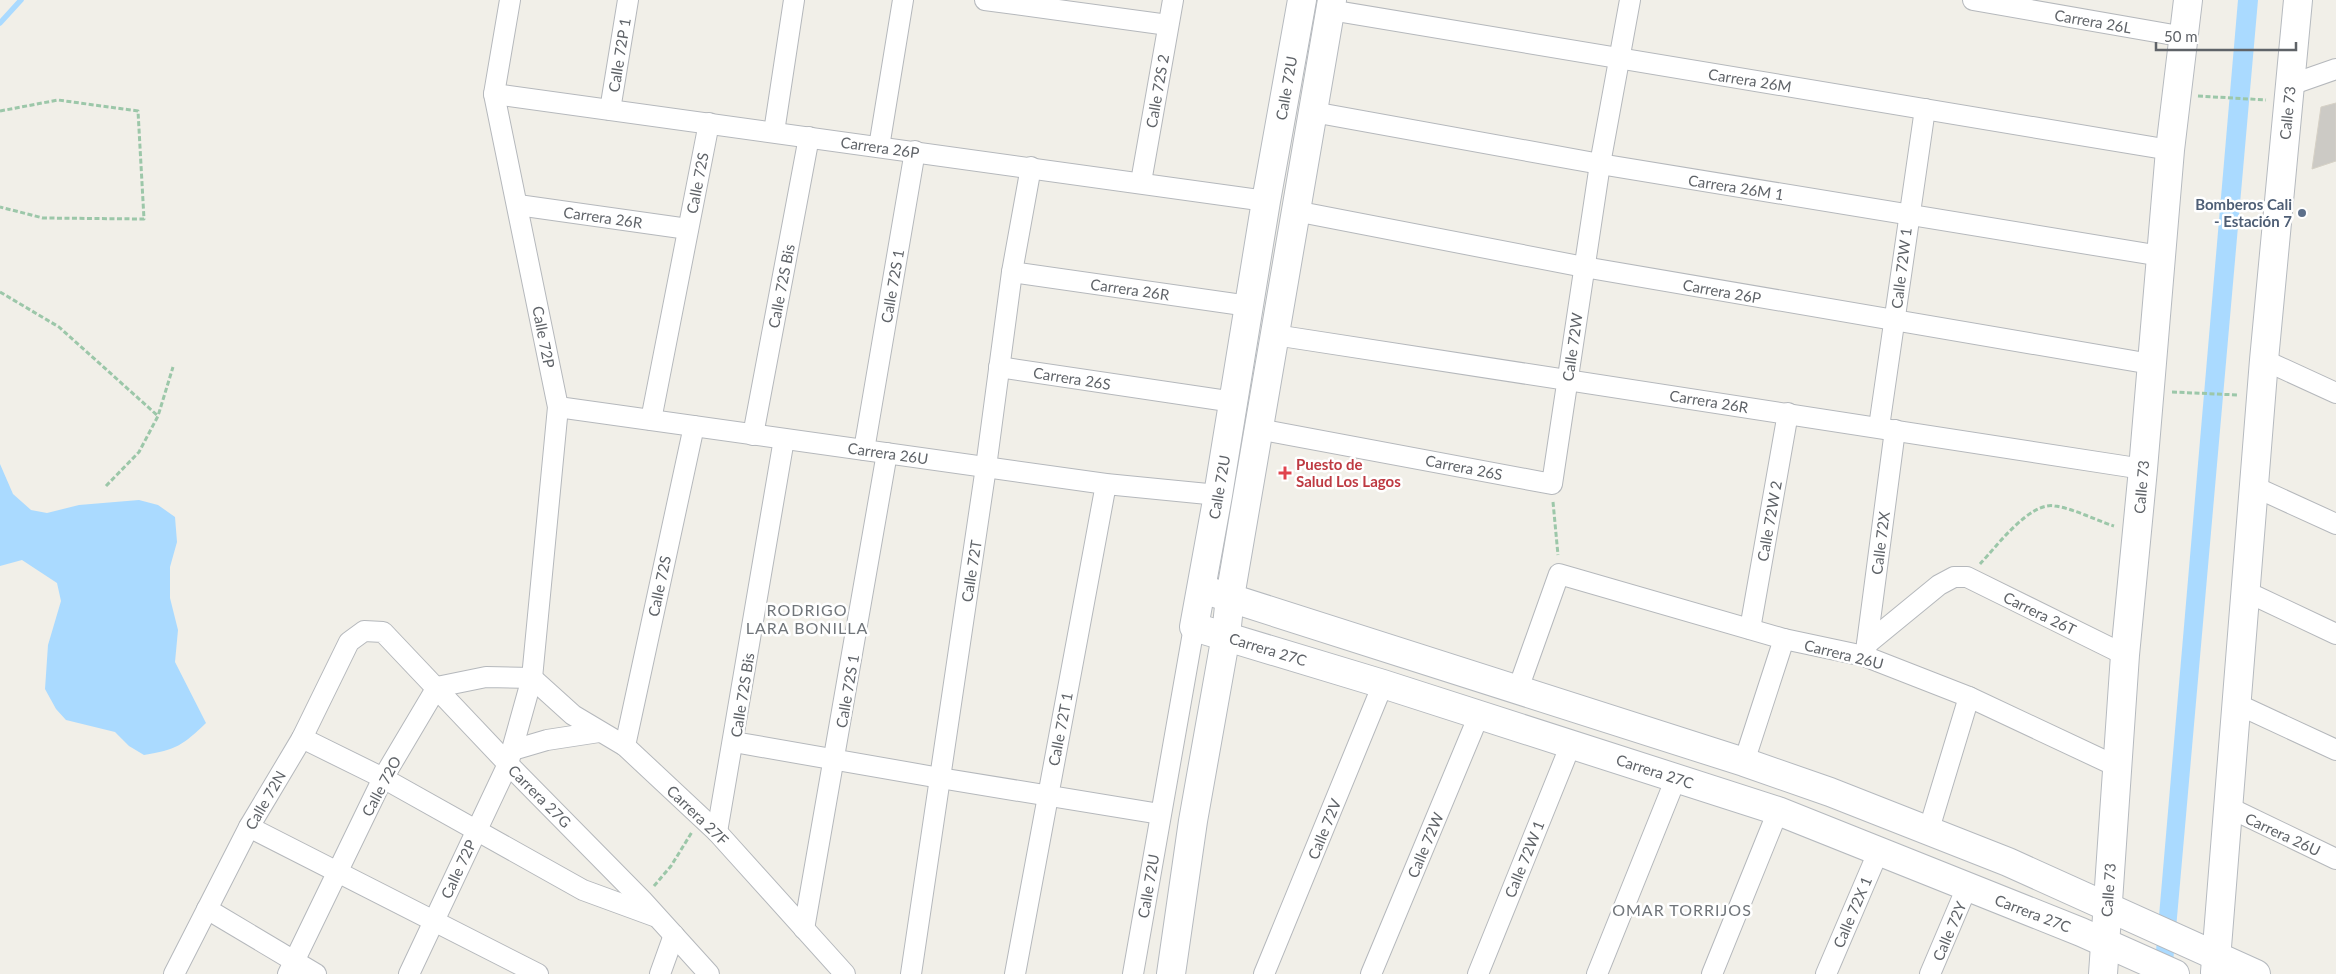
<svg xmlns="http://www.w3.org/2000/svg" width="2336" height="974" font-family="Lato,sans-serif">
<rect width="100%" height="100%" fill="#f1efe8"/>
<g fill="#aadaff">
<polygon points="2238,0 2258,0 2172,974 2154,974"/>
<path d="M0,464L13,494L31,510L47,513L79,505L139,500L158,505L175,517L177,542L170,567V598L178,630L175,662L206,723C183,745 176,750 144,755L129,746L115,732L66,720L56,709L45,689L48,645L61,601L57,583L22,560L0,566Z"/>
</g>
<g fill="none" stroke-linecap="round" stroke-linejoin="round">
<polyline stroke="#aadaff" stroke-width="5.5" points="0,23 21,0"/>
</g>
<polygon fill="#cccac5" stroke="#d6d1c6" points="2336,103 2336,161 2312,169 2321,107"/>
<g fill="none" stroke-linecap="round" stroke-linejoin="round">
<g stroke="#b5b8bc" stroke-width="22">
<g id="street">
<polyline points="985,0 1168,25"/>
<polyline points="1973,0 2185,37"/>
<polyline points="1330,10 2170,150"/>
<polyline points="2290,85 2336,69"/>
<polyline points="494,94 1266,201"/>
<polyline points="610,110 628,0"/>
<polyline points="1313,112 1600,164 2161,256"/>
<polyline points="774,132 794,0"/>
<polyline points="879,147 903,0"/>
<polyline points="1141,182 1173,0"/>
<polyline points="518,205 688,229"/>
<polyline points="1295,211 1584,267 2151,364"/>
<polyline points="1012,272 1249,306"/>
<polyline points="1275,335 2143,469"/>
<polyline points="2264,360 2336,393"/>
<polyline points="999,367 1234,402"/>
<polyline points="558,407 1106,484 1218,495"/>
<polyline points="651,420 709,123"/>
<polyline points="1879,427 1925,109"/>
<polyline points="1258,429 1552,484 1600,164 1630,0"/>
<polyline points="753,435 809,137"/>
<polyline points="864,450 915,151"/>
<polyline points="2255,487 2336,524"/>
<polyline points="2247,592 2336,634"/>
<polyline points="1750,629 1788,413"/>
<polyline points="1867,644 1939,585 1954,577 1967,577 2125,655"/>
<polyline points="1866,651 1895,430"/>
<polyline points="532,678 573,715 625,746 717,832 845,974"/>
<polyline points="1518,689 1559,574 1784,639 1864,656 1969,697 2118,767"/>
<polyline points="2237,704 2336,750"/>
<polyline points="302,738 383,778 583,890 654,916"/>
<polyline points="734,742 940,778 1160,814"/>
<polyline points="625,746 694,426"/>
<polyline points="513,750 547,740 599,732"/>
<polyline points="1744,762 1784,639"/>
<polyline points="2230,808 2336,859"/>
<polyline points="249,827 538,974"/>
<polyline points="1929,829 1969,697"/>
<polyline points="717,832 784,439"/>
<polyline points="207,909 316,974"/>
<polyline points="804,929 887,453"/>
<polyline points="174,974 249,827 302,738 349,642 364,631 383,632 508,764 642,900 709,974"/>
<polyline points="288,974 383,778 437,687 486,677 532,678"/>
<polyline points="409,974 508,764 532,678 558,407 494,94 510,0"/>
<polyline points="660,974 674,935"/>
<polyline points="911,974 986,467 1012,272 1031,167"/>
<polyline points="1015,974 1106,484"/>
<polyline points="1133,974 1194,627"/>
<polyline points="1264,974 1383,684"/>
<polyline points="1371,974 1479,715"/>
<polyline points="1478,974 1571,744"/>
<polyline points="1597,974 1676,778"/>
<polyline points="1712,974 1778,811"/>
<polyline points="1826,974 1879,850"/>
<polyline points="1930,974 1967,887"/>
</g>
</g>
<g stroke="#b6babf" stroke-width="30">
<g id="secondary">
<polyline points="1302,0 1266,201 1218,495 1194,627 1383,684 1778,811 2081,932 2175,974"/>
<polyline points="1202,589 1744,762 1830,792 2008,862 2256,974"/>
<polyline points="2215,972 2264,360 2298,0"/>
<polyline points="1171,974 1193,821 1226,635 1230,597 1332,0"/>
<polyline points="2103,974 2125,655 2143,469 2170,150 2188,0"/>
</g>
</g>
<g stroke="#9cc7a9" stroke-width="3" stroke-dasharray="5 2.5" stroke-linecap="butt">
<polyline points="2198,96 2266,100"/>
<polyline points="0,111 58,100 138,111 144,219 43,218 0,207"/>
<polyline points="0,292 59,327 158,416"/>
<polyline points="2172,392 2238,395"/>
<polyline points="106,486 139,452 158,416 173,367"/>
<polyline points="1553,502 1558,555"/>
<path d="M1980,564C1996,547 2030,501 2055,506C2075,509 2095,520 2114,526"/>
<polyline points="654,886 671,866 692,832"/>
</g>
<use href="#street" stroke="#fff" stroke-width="20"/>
<use href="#secondary" stroke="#fff" stroke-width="28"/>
</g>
<circle fill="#5c6f8a" stroke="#fff" stroke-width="2" cx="2302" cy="213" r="5"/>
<path fill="#e0444e" stroke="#fff" stroke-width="2" d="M1282.5 465.5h5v5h5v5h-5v5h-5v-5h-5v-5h5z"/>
<g text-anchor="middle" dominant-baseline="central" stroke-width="5" stroke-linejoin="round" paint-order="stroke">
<g font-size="15" fill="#5f6368" stroke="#fff">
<text transform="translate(2093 21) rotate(10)">Carrera 26L</text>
<text transform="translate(619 55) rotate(-81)">Calle 72P 1</text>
<text transform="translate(1750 80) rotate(9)">Carrera 26M</text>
<text transform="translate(1286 88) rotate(-80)">Calle 72U</text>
<text transform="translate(1157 91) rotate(-80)">Calle 72S 2</text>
<text transform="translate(2287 113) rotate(-84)">Calle 73</text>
<text transform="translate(880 147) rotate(8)">Carrera 26P</text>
<text transform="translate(697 183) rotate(-79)">Calle 72S</text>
<text transform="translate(1736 187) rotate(9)">Carrera 26M 1</text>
<text transform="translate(603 217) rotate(8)">Carrera 26R</text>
<text transform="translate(1901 268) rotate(-83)">Calle 72W 1</text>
<text transform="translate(781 286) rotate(-79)">Calle 72S Bis</text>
<text transform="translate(892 286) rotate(-80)">Calle 72S 1</text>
<text transform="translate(1130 289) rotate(8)">Carrera 26R</text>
<text transform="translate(1722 291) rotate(10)">Carrera 26P</text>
<text transform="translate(544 337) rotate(79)">Calle 72P</text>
<text transform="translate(1572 347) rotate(-82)">Calle 72W</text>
<text transform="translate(1072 378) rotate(9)">Carrera 26S</text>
<text transform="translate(1709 401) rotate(9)">Carrera 26R</text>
<text transform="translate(888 453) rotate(8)">Carrera 26U</text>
<text transform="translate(1464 467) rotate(11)">Carrera 26S</text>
<text transform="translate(1219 487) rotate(-80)">Calle 72U</text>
<text transform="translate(2141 487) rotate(-85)">Calle 73</text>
<text transform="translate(1769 521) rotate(-80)">Calle 72W 2</text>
<text transform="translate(1880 543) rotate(-83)">Calle 72X</text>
<text transform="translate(971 571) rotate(-81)">Calle 72T</text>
<text transform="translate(659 586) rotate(-78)">Calle 72S</text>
<text transform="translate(2040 613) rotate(26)">Carrera 26T</text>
<text transform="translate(1268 649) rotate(17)">Carrera 27C</text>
<text transform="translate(1844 654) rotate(14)">Carrera 26U</text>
<text transform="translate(847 691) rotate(-80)">Calle 72S 1</text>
<text transform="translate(742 695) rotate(-81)">Calle 72S Bis</text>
<text transform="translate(1060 729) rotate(-79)">Calle 72T 1</text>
<text transform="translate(1655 771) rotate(18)">Carrera 27C</text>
<text transform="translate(381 786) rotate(-62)">Calle 72O</text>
<text transform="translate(540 796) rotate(45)">Carrera 27G</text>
<text transform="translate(265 800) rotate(-60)">Calle 72N</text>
<text transform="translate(698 815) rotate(44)">Carrera 27F</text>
<text transform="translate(1324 829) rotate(-68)">Calle 72V</text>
<text transform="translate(2283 834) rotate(25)">Carrera 26U</text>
<text transform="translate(1425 845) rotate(-67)">Calle 72W</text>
<text transform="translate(1524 859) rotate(-68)">Calle 72W 1</text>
<text transform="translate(458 869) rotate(-65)">Calle 72P</text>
<text transform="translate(1148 886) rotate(-80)">Calle 72U</text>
<text transform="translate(2108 890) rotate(-86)">Calle 73</text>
<text transform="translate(1852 912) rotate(-67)">Calle 72X 1</text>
<text transform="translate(2033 913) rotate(21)">Carrera 27C</text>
<text transform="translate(1949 931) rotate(-67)">Calle 72Y</text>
</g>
<g font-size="15" font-weight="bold" fill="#4e5e75" stroke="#fff" text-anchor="end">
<text x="2292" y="204">Bomberos Cali<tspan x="2292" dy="17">- Estación 7</tspan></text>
</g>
<g font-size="15" font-weight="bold" fill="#be3a42" stroke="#fff" text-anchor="start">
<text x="1296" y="464">Puesto de<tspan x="1296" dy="17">Salud Los Lagos</tspan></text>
</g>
<g font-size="16" letter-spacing="1" fill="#70757a" stroke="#fff">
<text x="807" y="609">RODRIGO<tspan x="807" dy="18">LARA BONILLA</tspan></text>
<text x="1682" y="909">OMAR TORRIJOS</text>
</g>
</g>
<path d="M2156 42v8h140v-8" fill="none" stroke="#5f6368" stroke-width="2.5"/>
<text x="2164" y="42" font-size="15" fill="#5f6368" stroke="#ffffff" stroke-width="4" paint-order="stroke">50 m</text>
</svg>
